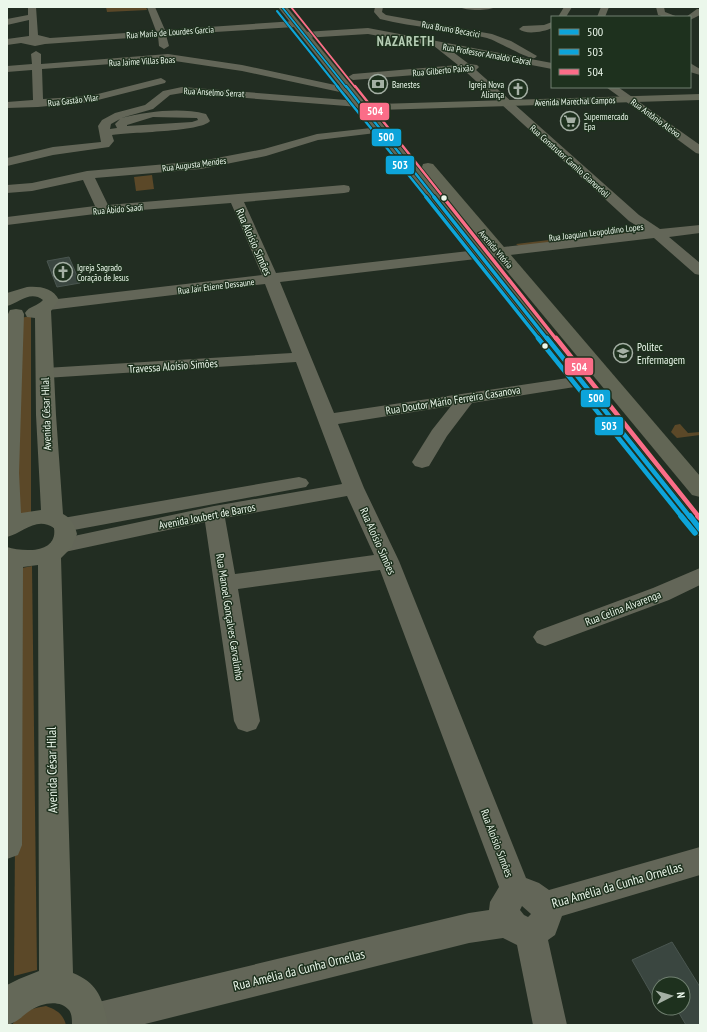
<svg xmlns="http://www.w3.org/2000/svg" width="707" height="1032" font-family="'PT Sans Narrow',sans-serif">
<rect width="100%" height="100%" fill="#222d22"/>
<g fill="#5b4828">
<polygon points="106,7 146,7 147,10 107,12"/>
<polygon points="152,175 154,189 136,191 134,177"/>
<polygon points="623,231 626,234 520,247 516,244"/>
<polygon points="31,316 31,512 17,515 20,318"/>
<polygon points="680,424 688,433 700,432 700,435 677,438 671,432 675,425"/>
<polygon points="32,566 37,970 14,976 17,569"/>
<path d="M46,1006C57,1010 63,1014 66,1025H12C20,1012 32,1008 46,1006Z"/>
</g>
<g fill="#3a4640" stroke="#4a5650">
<polygon points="69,257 80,283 57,287 47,261"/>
<polygon points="672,942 700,987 700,1025 686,1025 676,1008 683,1008 683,984 662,984 659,979 659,1007 632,960"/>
</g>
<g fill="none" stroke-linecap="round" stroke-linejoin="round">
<g fill="#636658" fill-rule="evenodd">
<polygon points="28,7 36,7 38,35 50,38 156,31 147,7 155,7 165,30 295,21 299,24 295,27 166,35 169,46 164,49 159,46 158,36 45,44 35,46 21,43 7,45 7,39 29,36 29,20 7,25 7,19 28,15"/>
<path d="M375,7H383L382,12L386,15L492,34L511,41L537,56L535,58C528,60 498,41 487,38C452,29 415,28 380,19L374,12Z"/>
<path d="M460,7H495C490,11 465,11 460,7Z"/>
<polygon points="564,7 572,7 566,17 558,17"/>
<polygon points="601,7 609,7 605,17 597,17"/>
<polygon points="656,7 664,7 665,12 678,17 665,17 658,15"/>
<polygon points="697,9 700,9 700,15 690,20 690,17 686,17"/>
<path d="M552,22V28C544,32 525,35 519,29L523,26L544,25Z"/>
<path d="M368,28L552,63V69L449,49L469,64L477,65L479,67L476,70L639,215L660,229L700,225V233L669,237L700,263V275L695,274L654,238L280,282L334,413L581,376L587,377L590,381L587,385L581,386L472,403L447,436L429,466L422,468L415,466L412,462L432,430L451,406L338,424L364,488L399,561L526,878L539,883L549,890L700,847V875L562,916L555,935L548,940L567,1025H533L517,945L503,938L469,943L141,1025H75L73,1021L78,1009L90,1004L469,913L489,910L490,902L499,887L380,570L238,589L260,721L256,729L247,732L238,729L234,721L205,522L60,553L52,551L49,546L52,541L60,539L214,506L342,484L296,362L45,378L39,377L36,373L39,369L45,368L292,353L265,284L49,310L43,308L41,305L43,302L49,300L262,275L231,203L103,213L7,225V217L95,206L83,180L32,191L7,193V185L32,183L87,171L201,161L264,149L317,134L380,127L384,128L386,130L384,132L318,140L266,156L201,169L95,178L108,205L344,185L349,186L350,189L349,192L344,193L244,202L276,273L645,231L629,221L465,71L353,80L348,77L353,74L458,65L434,46L368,34L304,38L300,35L304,32ZM347,496L374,555L235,574L225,518ZM522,906L531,914L528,917L524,915L520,910Z"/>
<polygon points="36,51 41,54 41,64 168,54 242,65 349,88 354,91 349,94 242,71 168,60 42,69 43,99 90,96 161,78 166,81 165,83 90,102 38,107 7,108 7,102 33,100 32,70 7,72 7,66 32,64 31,54"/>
<polygon points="690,63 700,69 700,75 690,72"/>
<path d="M182,87L359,101L364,104L359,107L182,93L170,95L153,109L121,118C148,112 178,107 206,114L210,121C201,132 130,132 112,135L114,141L109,147L53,155L7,166V158L53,147L101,142L98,126L102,120L115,113L145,105L163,91ZM153,117L197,118L198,120L192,122L127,126V125ZM120,119L115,124L117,128L110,129L111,124Z"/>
<polygon points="606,87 618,87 700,145 700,154 696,153"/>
<polygon points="299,477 306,479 309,483 306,487 63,532 55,530 52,525 55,520 63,518"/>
<polygon points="700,568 700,585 669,600 545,646 537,643 533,637 537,631 653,588"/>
</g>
<g fill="#646858" fill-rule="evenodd">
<polygon points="700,94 700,100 378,110 372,107 378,104"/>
<path d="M27,287C40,286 53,288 59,300L51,311L56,415L63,514C71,518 75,525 77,534L72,547L61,558L73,973C98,983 103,999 108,1025H72C72,1020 72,1014 69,1010C60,999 41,1003 31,1010C22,1016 18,1022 7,1025V985L19,979L39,971L38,565L23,567L22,845L18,855L7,859V547C23,552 58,554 54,528C36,516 23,533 7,537V325L8,314L10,310L16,309L22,310L24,314L19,473L21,513L41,510L36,415L35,318L27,317L25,313C29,306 38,306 43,300C30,290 19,303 7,306V293Z"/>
</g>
<g fill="#626655" fill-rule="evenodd">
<polygon points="278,7 287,7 700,514 700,536 692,534"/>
<polygon points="428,163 433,164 700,476 700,497 692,495 423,170 422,167 423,164"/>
</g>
<g stroke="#1e311e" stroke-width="3.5">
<polyline id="bus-1-far4" points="282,7 346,87"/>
</g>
<g stroke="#1e311e" stroke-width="4">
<polyline id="bus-1-far3" points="346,86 435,198"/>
</g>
<g stroke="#1e311e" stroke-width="5.5">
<polyline id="bus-1-far2" points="434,197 547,339"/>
</g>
<g stroke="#1e311e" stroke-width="7">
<polyline id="bus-1-far1" points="547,338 690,517"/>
</g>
<g stroke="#1e311e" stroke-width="8">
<polyline id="bus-1" points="690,516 700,529"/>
</g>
<g stroke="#1e311e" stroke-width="3.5">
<polyline id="bus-2-far4" points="277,11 338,87"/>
</g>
<g stroke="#1e311e" stroke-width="4">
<polyline id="bus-2-far3" points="337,86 427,198"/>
</g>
<g stroke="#1e311e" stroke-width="5.5">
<polyline id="bus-2-far2" points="426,197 539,339"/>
</g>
<g stroke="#1e311e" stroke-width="7">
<polyline id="bus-2-far1" points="538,338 682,517"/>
</g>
<g stroke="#1e311e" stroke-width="8">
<polyline id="bus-2" points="681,516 695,533"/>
</g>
<g stroke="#1e311e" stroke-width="3.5">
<polyline id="bus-3-far4" points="291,7 355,87"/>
</g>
<g stroke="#1e311e" stroke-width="4">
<polyline id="bus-3-far3" points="355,86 444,198"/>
</g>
<g stroke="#1e311e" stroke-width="5.5">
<polyline id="bus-3-far2" points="443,197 556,339"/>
</g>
<g stroke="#1e311e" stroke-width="7">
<polyline id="bus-3-far1" points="556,338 699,517"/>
</g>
<g stroke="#1e311e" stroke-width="8">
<polyline id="bus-3" points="698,516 700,518"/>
</g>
<use href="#bus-1-far4" stroke="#0da4da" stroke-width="2"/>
<use href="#bus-1-far3" stroke="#0da4da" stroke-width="2.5"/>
<use href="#bus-1-far2" stroke="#0da4da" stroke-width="3.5"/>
<use href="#bus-1-far1" stroke="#0da4da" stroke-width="4.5"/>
<use href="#bus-1" stroke="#0da4da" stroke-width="5.5"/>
<use href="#bus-2-far4" stroke="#0da4da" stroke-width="2"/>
<use href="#bus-2-far3" stroke="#0da4da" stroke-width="2.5"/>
<use href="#bus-2-far2" stroke="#0da4da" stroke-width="3.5"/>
<use href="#bus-2-far1" stroke="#0da4da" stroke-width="4.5"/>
<use href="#bus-2" stroke="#0da4da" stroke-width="5.5"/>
<use href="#bus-3-far4" stroke="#fb6d88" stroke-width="2"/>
<use href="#bus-3-far3" stroke="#fb6d88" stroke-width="2.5"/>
<use href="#bus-3-far2" stroke="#fb6d88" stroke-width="3.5"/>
<use href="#bus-3-far1" stroke="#fb6d88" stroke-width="4.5"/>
<use href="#bus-3" stroke="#fb6d88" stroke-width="5.5"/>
</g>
<defs>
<g id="bank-ring" transform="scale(1)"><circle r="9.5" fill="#1e311e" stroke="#a5b0a5" stroke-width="1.5"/><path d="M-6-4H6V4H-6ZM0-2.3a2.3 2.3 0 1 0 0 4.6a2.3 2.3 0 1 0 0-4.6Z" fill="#a5b0a5"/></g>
<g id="church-ring" transform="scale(1)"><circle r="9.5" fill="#1e311e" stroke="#a5b0a5" stroke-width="1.5"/><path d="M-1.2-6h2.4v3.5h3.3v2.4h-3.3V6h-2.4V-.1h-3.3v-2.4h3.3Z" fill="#a5b0a5"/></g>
<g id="supermarket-ring" transform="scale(1)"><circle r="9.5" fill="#1e311e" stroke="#a5b0a5" stroke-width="1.5"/><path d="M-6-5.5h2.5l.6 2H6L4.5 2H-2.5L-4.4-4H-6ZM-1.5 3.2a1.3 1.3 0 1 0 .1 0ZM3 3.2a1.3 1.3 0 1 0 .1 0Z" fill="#a5b0a5"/></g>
<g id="school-ring" transform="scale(1)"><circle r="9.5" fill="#1e311e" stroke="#a5b0a5" stroke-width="1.5"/><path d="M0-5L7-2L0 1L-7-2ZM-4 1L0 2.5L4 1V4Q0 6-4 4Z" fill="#a5b0a5"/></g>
</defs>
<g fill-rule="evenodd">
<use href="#bank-ring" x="378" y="84"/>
<use href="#church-ring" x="518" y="89"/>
<use href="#supermarket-ring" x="570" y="121"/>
<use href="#church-ring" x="63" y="272"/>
<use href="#school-ring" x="623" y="353"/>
</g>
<g fill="#ebf7eb" stroke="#1e311e" stroke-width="1.5">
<circle cx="444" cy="198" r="3.5"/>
<circle cx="545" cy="346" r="3.5"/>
</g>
<g text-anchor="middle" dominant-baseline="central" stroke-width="3" stroke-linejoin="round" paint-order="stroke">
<g font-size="9" fill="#ebf7eb" stroke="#1e311e">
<text transform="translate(451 29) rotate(10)">Rua Bruno Becacici</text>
<text transform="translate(170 32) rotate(-4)">Rua Maria de Lourdes Garcia</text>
<text transform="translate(487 54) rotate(10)">Rua Professor Arnaldo Cabral</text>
<text transform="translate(142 61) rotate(-3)">Rua Jaime Villas Boas</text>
<text transform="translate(443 70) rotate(-5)">Rua Gilberto Paixão</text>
<text transform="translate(214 92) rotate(3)">Rua Anselmo Serrat</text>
<text transform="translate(73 100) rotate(-7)">Rua Gastão Vilar</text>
<text transform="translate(575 101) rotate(-2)">Avenida Marechal Campos</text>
<text transform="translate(656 118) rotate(36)">Rua Antônio Aleixo</text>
<text transform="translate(570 161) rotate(42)">Rua Construtor Camilo Gianordoli</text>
<text transform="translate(194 164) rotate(-7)">Rua Augusta Mendes</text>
<text transform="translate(118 209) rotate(-5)">Rua Ábido Saadi</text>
<text transform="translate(596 232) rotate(-7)">Rua Joaquim Leopoldino Lopes</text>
<text transform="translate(496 249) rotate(50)">Avenida Vitória</text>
<text transform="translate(216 286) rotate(-7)">Rua Jair Etiene Dessaune</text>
</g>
<g font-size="9" fill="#ebf7eb" stroke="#1e311e" text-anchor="start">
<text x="392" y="84">Banestes</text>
<text x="504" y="84" text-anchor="end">Igreja Nova<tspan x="504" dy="10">Aliança</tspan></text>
<text x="584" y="116">Supermercado<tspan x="584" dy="10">Epa</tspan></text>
<text x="77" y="267">Igreja Sagrado<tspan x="77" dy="10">Coração de Jesus</tspan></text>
</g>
<g font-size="11" fill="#ebf7eb" stroke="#1e311e">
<text transform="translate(254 242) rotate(66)">Rua Aloísio Simões</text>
<text transform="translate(173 366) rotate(-4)">Travessa Aloísio Simões</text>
<text transform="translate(453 400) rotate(-9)">Rua Doutor Mário Ferreira Casanova</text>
<text transform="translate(46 414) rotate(-92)">Avenida César Hilal</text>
<text transform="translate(207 516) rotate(-11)">Avenida Joubert de Barros</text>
<text transform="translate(378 541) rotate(66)">Rua Aloísio Simões</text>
<text transform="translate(623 608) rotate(-21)">Rua Celina Alvarenga</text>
<text transform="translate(230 617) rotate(81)">Rua Manoel Gonçalves Carvalinho</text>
<text transform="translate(497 843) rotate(69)">Rua Aloísio Simões</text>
</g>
<g font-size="11" fill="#ebf7eb" stroke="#1e311e" text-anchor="start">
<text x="637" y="347">Politec<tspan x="637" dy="13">Enfermagem</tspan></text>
</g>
<g font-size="13" font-weight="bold" letter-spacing="1" fill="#b6cdb5" stroke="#1e311e">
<text x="406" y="41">NAZARETH</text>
</g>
<g font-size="13" fill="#ebf7eb" stroke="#1e311e">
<text transform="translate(52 770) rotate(-91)">Avenida César Hilal</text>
<text transform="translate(617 885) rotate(-16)">Rua Amélia da Cunha Ornellas</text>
<text transform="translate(299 970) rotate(-14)">Rua Amélia da Cunha Ornellas</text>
</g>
</g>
<g stroke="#1e311e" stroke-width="1.5">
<rect x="359" y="102" width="31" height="19" rx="4" fill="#fb6d88"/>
<rect x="371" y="128" width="31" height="19" rx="4" fill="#0da4da"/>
<rect x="385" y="155" width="30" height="20" rx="4" fill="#0da4da"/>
<rect x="564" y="357" width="30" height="19" rx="4" fill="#fb6d88"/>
<rect x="580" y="389" width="31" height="19" rx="4" fill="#0da4da"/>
<rect x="594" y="416" width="30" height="20" rx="4" fill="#0da4da"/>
</g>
<g font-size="11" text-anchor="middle" font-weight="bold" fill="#fff">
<text x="375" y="115">504</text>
<text x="386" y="141">500</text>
<text x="400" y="169">503</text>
<text x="579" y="371">504</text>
<text x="596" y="402">500</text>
<text x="609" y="430">503</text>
</g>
<rect width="707" height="1032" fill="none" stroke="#ebf7eb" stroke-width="16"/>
<rect x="551" y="16" width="140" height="72" fill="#1e311e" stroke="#708070"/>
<rect x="559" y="29" width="20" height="6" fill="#0da4da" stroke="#708070"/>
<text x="587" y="36" font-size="12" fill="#ebf7eb">500</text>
<rect x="559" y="49" width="20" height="6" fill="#0da4da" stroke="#708070"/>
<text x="587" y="56" font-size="12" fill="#ebf7eb">503</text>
<rect x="559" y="69" width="20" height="6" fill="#fb6d88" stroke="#708070"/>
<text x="587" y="76" font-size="12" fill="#ebf7eb">504</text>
<g transform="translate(671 996) rotate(84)"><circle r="19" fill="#1e311e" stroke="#708070"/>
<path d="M0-3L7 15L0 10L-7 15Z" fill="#a5b0a5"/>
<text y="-6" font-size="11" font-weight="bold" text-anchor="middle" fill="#ebf7eb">N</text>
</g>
</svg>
